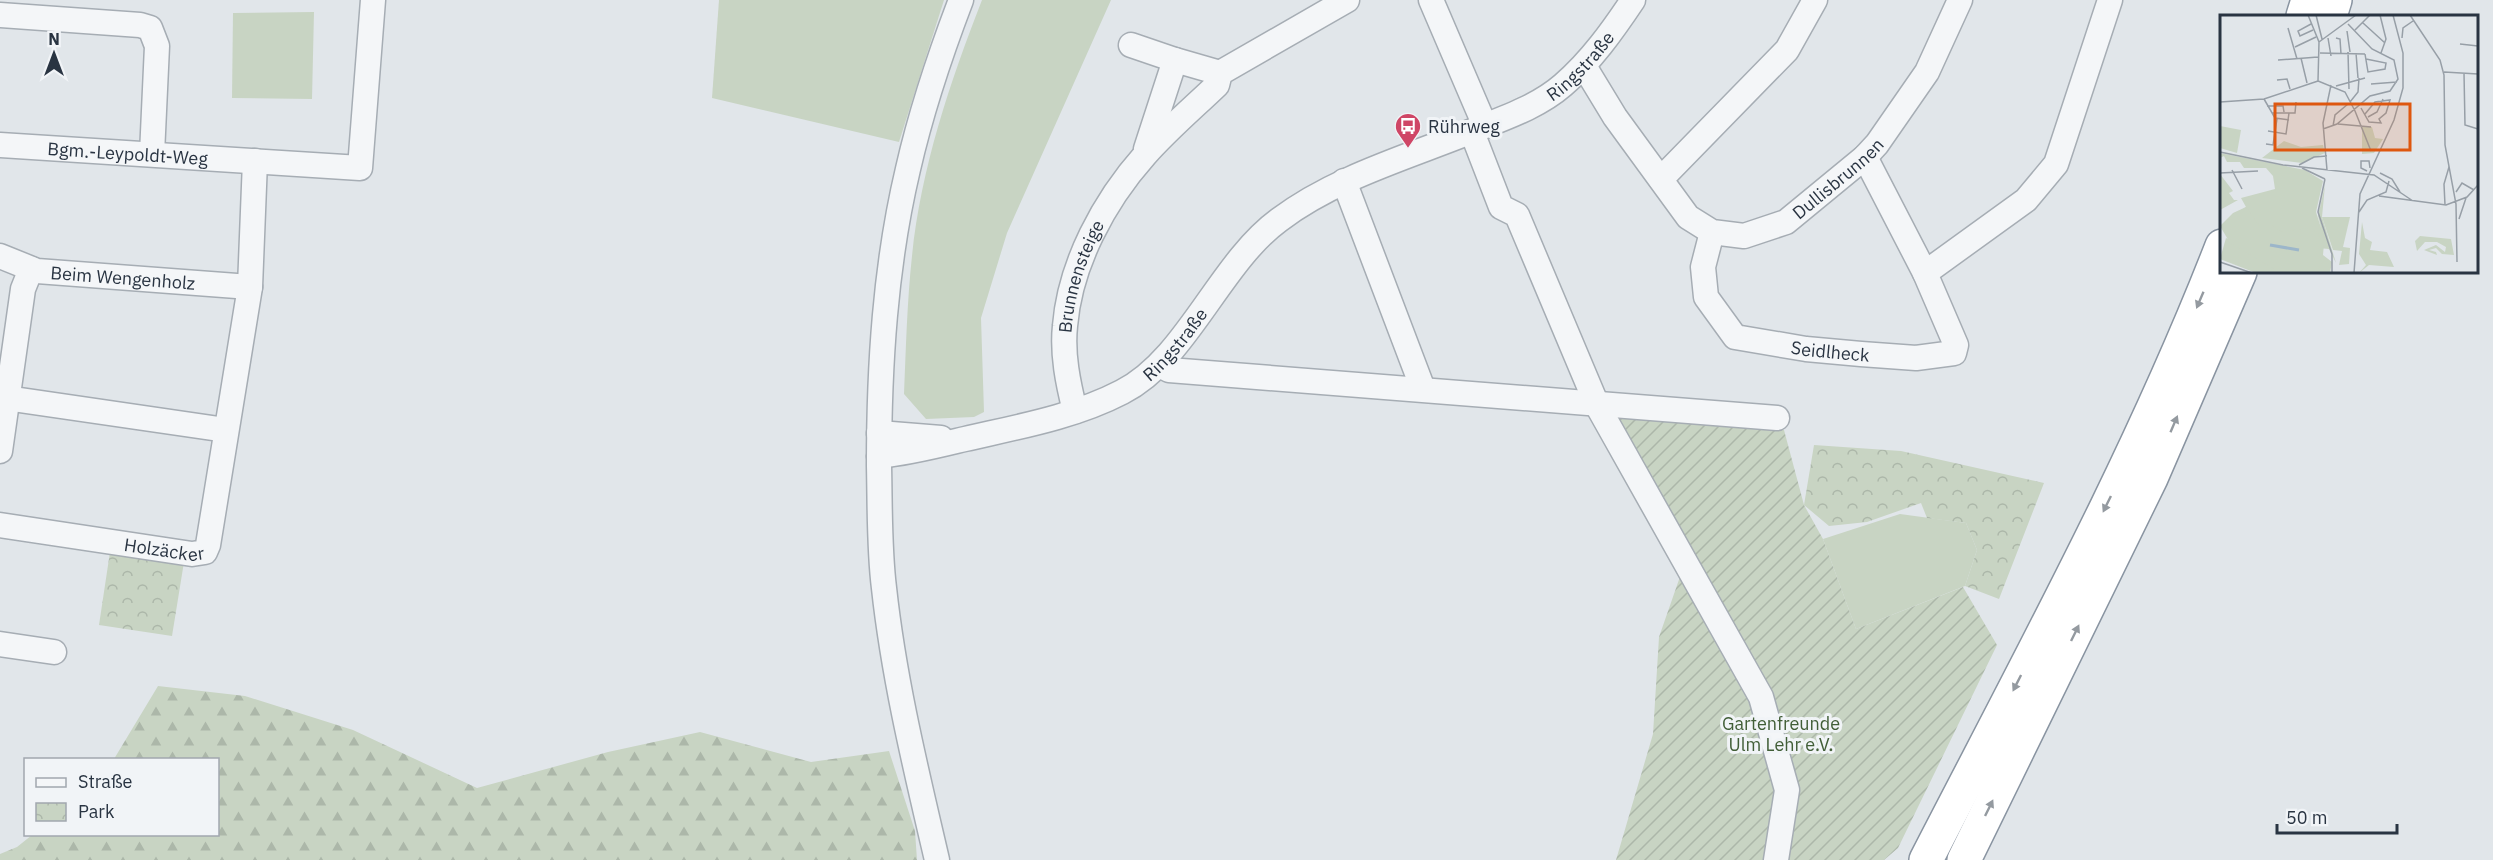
<svg xmlns="http://www.w3.org/2000/svg" width="2493" height="860" font-family="'IBM Plex Sans',sans-serif">
<defs>
<pattern id="forest-firs" width="22" height="20" patternUnits="userSpaceOnUse" patternTransform="scale(1.5)"><rect width="22" height="20" fill="#c8d4c3"/><path d="M5 1l3.5 6h-7zM16 11l3.5 6h-7z" fill="#acb7a9"/></pattern>
<pattern id="park-crowns" width="20" height="18" patternUnits="userSpaceOnUse" patternTransform="scale(1.5)"><rect width="20" height="18" fill="#c8d4c3"/><path d="M2 6a3 3 0 1 1 6 0M12 15a3 3 0 1 1 6 0" fill="none" stroke="#acb7a9"/></pattern>
<pattern id="garden-furrows" width="10" height="10" patternUnits="userSpaceOnUse" patternTransform="scale(1.5)"><rect width="10" height="10" fill="#c8d4c3"/><path d="M-1 1l2-2M0 10L10 0M9 11l2-2" fill="none" stroke="#acb7a9"/></pattern>
</defs>
<rect width="100%" height="100%" fill="#e1e6ea"/>
<g fill="#c8d4c3">
<polygon points="719,0 944,0 899,142 712,98"/>
<path d="M982,0H1111L1007,233L981,318L984,412L974,417L926,419L904,394C906,348 907,302 912,256C921,168 950,82 982,0Z"/>
<polygon points="314,12 312,99 232,98 233,13"/>
<polygon points="1900,514 1966,523 1977,550 1965,586 1856,629 1823,539"/>
</g>
<polygon fill="url(#forest-firs)" points="158,686 245,696 353,730 477,788 608,752 700,732 811,762 889,751 915,831 917,860 0,860 0,854 17,847 32,835 218,834 218,760 114,759"/>
<g fill="url(#park-crowns)">
<polygon points="1814,445 1901,451 2044,483 1999,599 1965,586 1977,550 1966,523 1927,518 1921,503 1867,522 1829,526 1804,505"/>
<polygon points="110,552 184,562 172,636 99,625"/>
</g>
<polygon fill="url(#garden-furrows)" points="1609,412 1784,430 1804,505 1823,539 1856,629 1963,587 1997,645 1898,848 1884,860 1616,860 1653,734 1659,637 1690,548"/>
<g fill="none" stroke-linecap="round" stroke-linejoin="round">
<g stroke="#a6adb4" stroke-width="27">
<g id="minor">
<polyline points="1431,0 1485,126"/>
<polyline points="0,15 140,25 150,28 157,46 152,154"/>
<polyline points="1131,45 1175,60"/>
<path id="s1" d="M1584,66L1615,117L1688,217L1712,232L1744,236L1786,222L1865,157L1877,144L1927,72L1960,0"/>
<polyline points="1472,132 1501,207 1517,215 1597,405 1761,697 1787,790 1776,860"/>
<path id="s2" d="M0,145L360,168L373,0"/>
<polyline points="1146,149 1175,60 1220,73"/>
<polyline points="1865,157 1925,273"/>
<polyline points="1661,179 1787,50 1815,0"/>
<polyline points="1344,181 1423,389"/>
<path id="s3" d="M1712,232L1703,267L1706,297L1735,337L1806,349L1861,354L1916,358L1954,353L1956,345L1925,273L2026,200L2056,164L2110,0"/>
<path id="s4" d="M0,256L37,271L250,287"/>
<polyline points="1159,365 1169,370 1777,418"/>
<polyline points="0,397 226,430"/>
<path id="s5" d="M1075,411C1068,383 1062,354 1065,326C1070,264 1104,201 1145,155C1167,130 1193,108 1217,85L1220,73L1347,0"/>
<polyline points="879,433 941,438"/>
<polyline points="0,451 23,289 31,269"/>
<path id="s6" d="M879,456C909,453 936,446 965,439C1017,427 1074,417 1122,392C1187,359 1219,264 1279,220C1337,176 1415,155 1482,127C1510,116 1540,105 1563,85C1591,61 1613,30 1633,0"/>
<path id="s7" d="M0,525L192,554L205,552L208,545L250,287L255,161"/>
<polyline points="0,644 54,652"/>
<path d="M937,860C916,770 894,680 884,588C879,548 880,507 879,466C879,366 885,266 908,169C921,112 940,55 961,0"/>
</g>
</g>
<g stroke="#8994a1" stroke-width="36">
<g id="highway">
<polyline points="2303,16 2308,0"/>
<polyline points="2330,16 2335,0"/>
<path d="M1926,860C2030,658 2140,457 2222,246"/>
<polyline points="1964,860 2151,478 2240,272"/>
</g>
</g>
<use href="#minor" stroke="#f4f6f8" stroke-width="24"/>
<use href="#highway" stroke="#fff" stroke-width="33"/>
</g>
<defs><path id="oneway-solid" d="M-6-.8H1V-3.2L6.5 0L1 3.2V.8H-6Z" transform="scale(1.5)"/></defs>
<g fill="#949aa0">
<use href="#oneway-solid" transform="translate(2200 300) rotate(113)"/>
<use href="#oneway-solid" transform="translate(2174 424) rotate(-67)"/>
<use href="#oneway-solid" transform="translate(2107 504) rotate(116)"/>
<use href="#oneway-solid" transform="translate(2075 633) rotate(-64)"/>
<use href="#oneway-solid" transform="translate(2017 683) rotate(117)"/>
<use href="#oneway-solid" transform="translate(1989 808) rotate(-64)"/>
</g>
<defs>
<g id="bus-pin" transform="scale(1.35)"><path d="M0 17L-7.5 6A9.5 9.5 0 1 1 7.5 6Z" fill="#cf4666" stroke="#f1f4f7"/><path d="M-5-6H5V4H4V6H2V4H-2V6H-4V4H-5ZM-3.5-4V0h7V-4ZM-3.5 1.2v1.5H-2V1.2ZM2 1.2v1.5H3.5V1.2Z" fill="#fff"/></g>
</defs>
<g fill-rule="evenodd">
<use href="#bus-pin" x="1408" y="126"/>
</g>
<g text-anchor="middle" dominant-baseline="central" stroke-width="6" stroke-linejoin="round" paint-order="stroke">
<g font-size="18" fill="#293442" stroke="#f1f4f7">
<text stroke="none"><textPath href="#s6" startOffset="828">Ringstraße</textPath></text>
<text stroke="none"><textPath href="#s2" startOffset="128">Bgm.-Leypoldt-Weg</textPath></text>
<text stroke="none"><textPath href="#s1" startOffset="356">Dullisbrunnen</textPath></text>
<text stroke="none"><textPath href="#s4" startOffset="126">Beim Wengenholz</textPath></text>
<text stroke="none"><textPath href="#s5" startOffset="138">Brunnensteige</textPath></text>
<text stroke="none"><textPath href="#s6" startOffset="324">Ringstraße</textPath></text>
<text stroke="none"><textPath href="#s3" startOffset="212">Seidlheck</textPath></text>
<text stroke="none"><textPath href="#s7" startOffset="166">Holzäcker</textPath></text>
</g>
<g font-size="18" fill="#293442" stroke="#f1f4f7" text-anchor="start">
<text x="1428" y="126">Rührweg</text>
</g>
<g font-size="18" fill="#415e37" stroke="#f1f4f7">
<text x="1781" y="723">Gartenfreunde<tspan x="1781" dy="21">Ulm Lehr e.V.</tspan></text>
</g>
</g>
<g transform="translate(2220 15)">
<rect width="258" height="258" fill="#e1e6ea"/>
<path d="M0,111L21,115L17,138L0,133ZM142,207L145,223L152,227L150,235L167,237L174,252L149,250L139,258L146,250L139,239Z" fill="#c8d4c3"/>
<path d="M64,126L81,132L103,130L105,138L82,148L42,143ZM0,138L85,155L103,166L96,197L102,216L98,201L105,170L102,202L116,248L109,234L63,230L18,197L26,192L21,183L55,174L53,161L46,153H24L20,147H7L4,141L0,143ZM0,159L13,176L9,178L14,185H18L0,195ZM200,221L231,224L234,240L222,239L216,233L209,235L216,237L217,240L204,235L216,230L225,237L226,232L217,227H205L197,236L195,226ZM6,223L59,246L63,258H36L0,244Z" fill="#c8d4c3"/>
<path d="M142,111L152,112L155,123L163,124L154,138L142,139ZM26,192L39,210H51L62,217L87,213L97,217L104,229L103,240L112,247L110,258H61L10,228L0,211L13,198ZM102,202H130L123,232L130,233L129,249L119,250L122,236L113,235Z" fill="#c8d4c3"/>
<path fill="none" stroke="#9cb6ca" stroke-width="3" d="M50,230L79,235"/>
<path fill="none" stroke="#979fa7" stroke-width="1.5" d="M88,0L99,27L98,66L125,77L135,96M96,0L102,24M160,0L166,24L161,38M190,0L220,45L224,60L225,130L236,189L237,247M143,8L165,28M91,9L78,16L80,21L93,15M68,13L77,44M135,15L150,0M127,16L130,37M108,23L111,41M116,23L120,24L121,39M182,23L183,13L193,6M99,27L136,0M240,29L258,31M75,32L96,22M128,37L129,74M100,38L145,39M136,38L138,63M145,39L148,57L165,54L166,48L146,44M81,43L87,68M58,45L98,42M224,57L258,59M244,58L245,110L258,114M57,65L67,64L70,74M151,69L177,67M116,71L145,63M44,84L55,103L69,105M0,87L44,84L98,66M130,87L138,77L139,63M47,91H63L64,97M141,93L149,107L161,108L159,104L166,98L170,85L155,87L145,99M135,96L151,136M52,98H75L76,87M148,102L157,97L163,84M118,109L151,112M113,111L115,100L128,89M103,114L117,109L150,81L170,76L178,64L174,45L152,34L128,9M48,116L66,119L69,98M46,129L53,130L57,104M0,137L63,150L154,160L193,186M79,150L94,142L107,141M82,153L105,164M12,155L22,174M107,155L103,108L111,70M147,156L141,153V146H149L150,153M0,158L38,156M160,158L172,164L180,177M105,164L98,197L112,239V258M236,177L242,168L254,175M159,181L226,190L247,182L258,170M225,190L224,169L229,152M139,197L147,185L166,177L169,166M239,204L246,183M0,247L32,258M134,258L140,179L174,105L183,73V38L173,0"/>
<path fill="#de570f" fill-opacity="0.15" stroke="#de570f" stroke-width="3" d="M55,89H190V135H55Z"/>
<rect width="258" height="258" fill="none" stroke="#293442" stroke-width="3"/>
</g>
<rect x="24" y="758" width="195" height="78" fill="#f1f4f7" stroke="#a1a7af" stroke-width="1.5"/>
<rect x="36" y="778" width="30" height="9" fill="#f4f6f8" stroke="#a1a7af" stroke-width="1.5"/>
<text x="78" y="788" font-size="18" fill="#293442">Straße</text>
<rect x="36" y="803" width="30" height="18" fill="url(#park-crowns)" stroke="#a1a7af" stroke-width="1.5"/>
<text x="78" y="818" font-size="18" fill="#293442">Park</text>
<g transform="translate(54 54)" stroke="#f1f4f7" stroke-width="4.5" paint-order="stroke">
<path d="M0-4.5L10 22L0 15L-10 22Z" fill="#293442"/>
<text y="-9" font-size="16" font-weight="bold" text-anchor="middle" fill="#293442">N</text>
</g>
<path d="M2277 824v9h120v-9" fill="none" stroke="#293442" stroke-width="3"/>
<text x="2286" y="824" font-size="18" fill="#293442" stroke="#f1f4f7" stroke-width="4.5" paint-order="stroke">50 m</text>
</svg>
